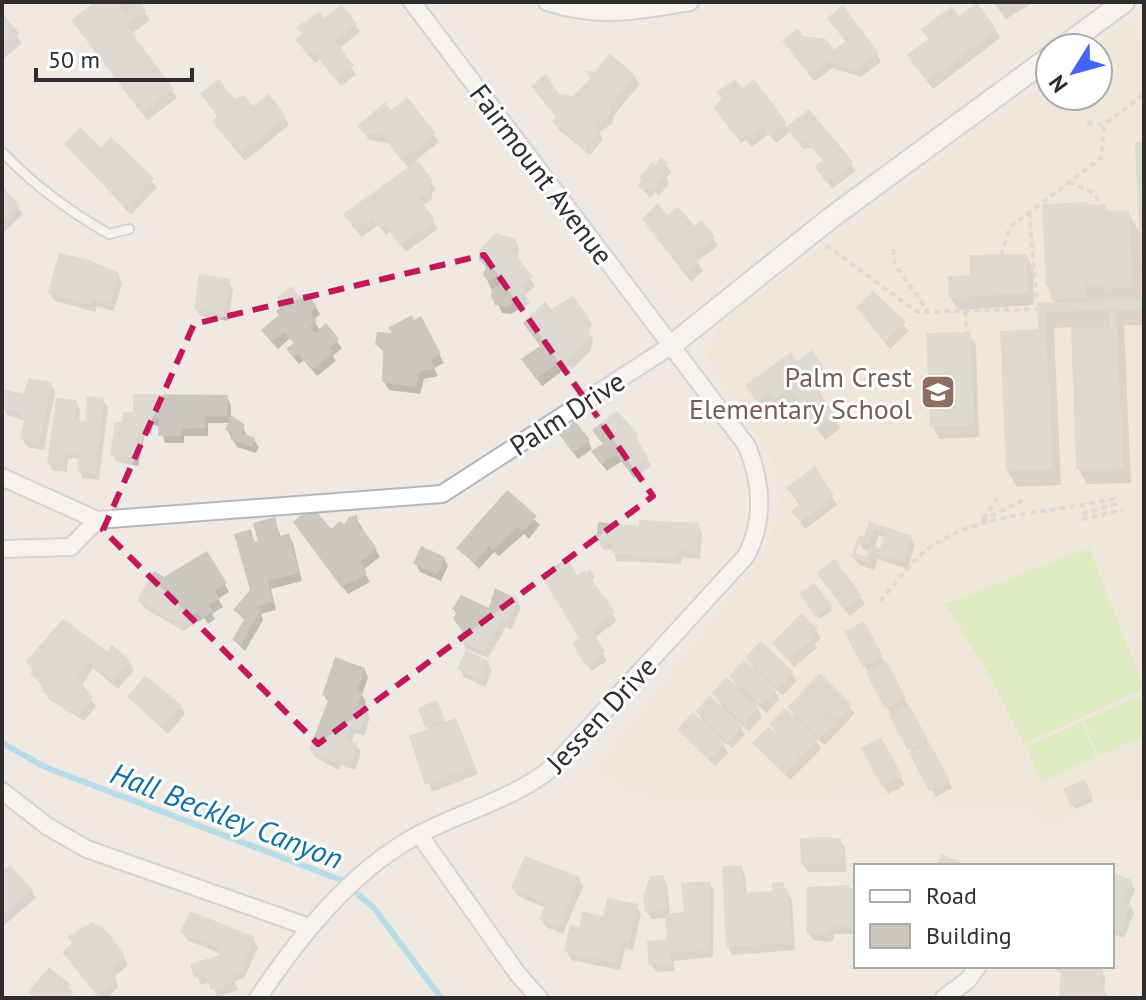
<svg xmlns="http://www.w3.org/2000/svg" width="1146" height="1000" font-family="'PT Sans',sans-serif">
<rect width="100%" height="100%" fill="#efe9e1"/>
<polygon fill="#f0e6d1" points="1126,22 1144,45 1144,797 1093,798 1047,827 1033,806 952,804 877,795 714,799 660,798 630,791 599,769 762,558 776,521 779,498 773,461 707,355 720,321 1050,79 1050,96 1098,96 1098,48 1091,48"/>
<g fill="#c9ec9a">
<polygon points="1089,547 1144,688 1024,744 991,678 945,604"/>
<polygon points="1139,696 1144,708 1144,736 1099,756 1083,721"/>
<polygon points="1082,722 1097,757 1041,782 1026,747"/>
</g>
<g fill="#0003" fill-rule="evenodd">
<polygon points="99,2 138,2 150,20 131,34 177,98 147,120 78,28"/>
<polygon points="993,2 1034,2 1006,19"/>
<polygon points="2,16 22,43 2,60"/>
<polygon points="958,19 996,31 1000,38 933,89 914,64"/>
<polygon points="324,20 355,25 360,32 338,49 356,75 341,86 320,59 315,63 302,47"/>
<polygon points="802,38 834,52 877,54 881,62 861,77 833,68 814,81 789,49"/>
<polygon points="635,77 639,85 614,115 612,124 599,132 603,139 590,155 559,130 554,122 558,119 533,87 573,99"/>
<polygon points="753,82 787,128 851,163 855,171 832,189 822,174 824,161 814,148 803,149 791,131 776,143 769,134 752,147 746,140 741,143 720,115"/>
<polygon points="407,100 439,142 416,160 436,190 432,193 432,199 422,206 438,229 406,252 391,231 386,235 378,225 362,237 350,222 409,169 389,143 369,140 360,126 391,113"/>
<polygon points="233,101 285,118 289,125 245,161 215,121"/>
<polygon points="111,140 157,187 131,215 67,144 101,150"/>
<polygon points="1144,144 1144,285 1140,277 1144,325 1124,325 1131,483 1087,484 1078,468 1073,327 1054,328 1061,485 1017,487 1008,471 1040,331 1039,305 1056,305 1048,286 1088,207 1105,206 1109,213 1128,212 1141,235"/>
<polygon points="666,165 671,172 666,178 669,183 659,196 655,192 650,198 640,186 656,167"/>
<polygon points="2,189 23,214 2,234"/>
<polygon points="666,218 695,228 702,223 718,246 697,261 703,271 691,282 650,227"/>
<polygon points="515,241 519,249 517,260 535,286 525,295 530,303 511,314 502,313 485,275"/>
<polygon points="1026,256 1033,268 1034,305 958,310 951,298 972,277"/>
<polygon points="118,275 122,283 114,311 97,306 95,312 55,301 50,293"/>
<polygon points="228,281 233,289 228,321 200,316 196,309"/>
<polygon points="873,294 909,331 890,349 863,315"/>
<polygon points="301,301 316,307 320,314 314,320 320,331 325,326 342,348 333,356 336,361 317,376 304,360 299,364 293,357 289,350 295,344 290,338 278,349 268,338"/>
<polygon points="551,312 588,318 592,325 587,329 593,340 591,350 572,369 569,366 542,386 528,367 542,347"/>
<polygon points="420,319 444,363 434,368 438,376 424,379 420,394 389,390 384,382 385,353 377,345"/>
<polygon points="969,334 976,346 979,437 939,439 932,426"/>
<polygon points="796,363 822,367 829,379 820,385 819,391 840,428 825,440 797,399 784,409 780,403 765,413 754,397"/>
<polygon points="51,384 55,392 44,450 27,447 22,439 25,421 7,415 3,407"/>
<polygon points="227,397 231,405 231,418 243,426 247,437 254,440 259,447 256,453 237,447 227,430 230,423 208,423 208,436 184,436 184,443 165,443 160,426 153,425 151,434 145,433 138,466 117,462 112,454 117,424"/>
<polygon points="103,400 108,408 99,480 83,478 79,470 80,459 68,458 67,472 53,471 49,463 75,402 80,410 79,423 87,423"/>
<polygon points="625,419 651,466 634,478 622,461 607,471 598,459"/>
<polygon points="588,441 592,449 578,459 566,442"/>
<polygon points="814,469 837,505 805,529 798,519 800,506 788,488"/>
<polygon points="507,493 540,525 529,539 524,534 499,556 494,552 479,569 459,548"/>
<polygon points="356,518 380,557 363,570 370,582 348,594 300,530 345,529"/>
<polygon points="274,519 281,537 288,535 293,543 302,581 271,589 276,610 261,614 263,620 245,651 234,640 245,621 236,610 252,590 250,532 256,544 261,543"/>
<path d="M871,524L911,538L915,546L907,569L878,559L874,570L858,564L853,556L868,560L870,552L863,549L859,541L865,540ZM879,535L886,538L881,550L874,548Z"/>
<polygon points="698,525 702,533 700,559 682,557 681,564 617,561 613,550 603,549 598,541 641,528"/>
<polygon points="207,554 229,592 218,599 223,607 212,614 215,619 208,624 204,618 184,631 144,608 140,600 164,580"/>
<polygon points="444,558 448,566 441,581 420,572 416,564"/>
<polygon points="590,570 595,578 589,582 617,621 594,638 607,661 591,671 574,644 582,639 577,577"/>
<polygon points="824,581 860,597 865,604 850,616"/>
<polygon points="802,595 830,607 832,610 819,619"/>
<polygon points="517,600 521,608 511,630 506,627 488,658 466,649 462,641 465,633 454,609 490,611"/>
<polygon points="864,624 952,788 936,797 847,633"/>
<polygon points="816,631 821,638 815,644 817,648 794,667 774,644"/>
<polygon points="107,654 129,662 134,670 118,689 93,668 81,687 96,706 84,721 49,699 28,662"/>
<polygon points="748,659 792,674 797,681 783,695 772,686 779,699 767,713 754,702 762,717 749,731 737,721 745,735 732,748 719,738 728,753 715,766 680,729 705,725 697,711 723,708 714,694 739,690 731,676 755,671"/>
<polygon points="488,663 492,671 485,687 464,677 460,669"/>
<polygon points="364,669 368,677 362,695 366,702 364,708 370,717 364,736 355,733 352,741 361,752 355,770 341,765 339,770 316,758 311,750 329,703 324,695"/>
<polygon points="820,676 855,713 825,745 813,735 821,749 790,780 755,743 778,736 772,725 797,721 790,708"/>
<polygon points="129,698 180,706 185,714 168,734"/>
<polygon points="420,709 440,710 446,724 456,720 478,774 432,792 412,737 429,730"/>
<polygon points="881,740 905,785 888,794 864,749"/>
<polygon points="1084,782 1093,801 1075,809 1066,790"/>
<polygon points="840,840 845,848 846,872 808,872 803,864"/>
<polygon points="741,867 745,875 747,895 775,893 783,884 792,900 795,950 732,955 728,947"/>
<polygon points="2,874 32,891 36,898 2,927"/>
<polygon points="1112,874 1131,882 1135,890 1129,904 1134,913 1124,938 1112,934"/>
<polygon points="663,877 667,885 670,915 686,914 709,883 714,890 713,957 674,961 674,971 656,972 651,964 669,941 667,918 651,919 647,912"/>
<polygon points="579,879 583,887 563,934 546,927 541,919 546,908 518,896 513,888"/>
<polygon points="850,890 856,890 856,934 834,934 834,940 827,942 813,940 808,932"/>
<polygon points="636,906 641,914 633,950 625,948 620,970 571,960 567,952 581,929"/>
<polygon points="183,933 253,939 258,947 245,977 234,982 238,990 217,997 211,982 201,985 192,966 224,955 187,940"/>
<polygon points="123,957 128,965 115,976 118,987 108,998 100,998 69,960"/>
<polygon points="1050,966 1101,966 1105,978 1104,990 1108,998 1061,998 1063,974"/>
</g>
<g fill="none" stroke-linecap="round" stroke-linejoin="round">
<polyline stroke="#75cff0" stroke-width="6" points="2,743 45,767 341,880 374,908 441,998"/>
</g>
<g fill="#cbc7bf" fill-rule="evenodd">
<polygon points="95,2 126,2 120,6 126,14 130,10 128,7 140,2 147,11 127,26 174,89 142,114 71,20"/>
<polygon points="977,3 997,30 927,82 907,55 928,39 921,29 952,6 959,16"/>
<polygon points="342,4 357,24 335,41 354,66 335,80 315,52 309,57 295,39 302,34 296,27 320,12 324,18"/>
<polygon points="843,5 879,53 856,70 828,61 809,75 782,40 798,29 803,36 826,39 834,50 845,41 827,18"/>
<polygon points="2,13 20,34 2,49"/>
<polygon points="609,53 636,76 610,107 609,116 595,125 600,130 585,149 552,122 556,117 531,86 546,74 559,94 573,96 590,79 586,71 596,72"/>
<polygon points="219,79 234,99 244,95 253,106 269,94 286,117 239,155 212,121 217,116 200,93"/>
<polygon points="735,79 742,88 754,79 787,123 770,136 763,127 746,141 740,133 736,137 713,107 722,99 717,92"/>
<polygon points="407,97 436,133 401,160 383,135 363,133 357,126 385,102 391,110"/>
<polygon points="809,109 853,162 826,183 815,166 822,160 807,141 797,142 786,127"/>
<polygon points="80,127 101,147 111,137 154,178 125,208 64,144"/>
<polygon points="1135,142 1144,142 1144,283 1141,283"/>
<polygon points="661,157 668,163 662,170 666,174 654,189 650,186 645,192 638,186 642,180 639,178 652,162 655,165"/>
<polygon points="418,160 433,181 429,185 429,191 419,198 435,220 400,246 385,224 380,229 372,218 356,231 343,214"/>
<polygon points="2,186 20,206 2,223"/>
<polygon points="1088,202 1088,205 1106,204 1107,211 1129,210 1133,287 1109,288 1106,292 1102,284 1086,284 1086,298 1051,300 1050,286 1046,286 1042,204"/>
<polygon points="658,203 667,215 678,207 695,226 702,220 715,237 694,253 700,262 685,275 642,219"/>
<polygon points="495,233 516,239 514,252 533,277 522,287 527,294 506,307 495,305 491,295 492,289 500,286 498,277 488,281 483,275 486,267 479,259 479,251"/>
<polygon points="59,253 87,259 119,273 110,304 93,299 91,305 48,293"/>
<polygon points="1027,254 1028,293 949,298 948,276 970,275 969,255"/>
<polygon points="199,274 230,279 224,314 194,309"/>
<polygon points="291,286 301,298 306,293 317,306 310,312 317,321 310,327 315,333 326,323 339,339 330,347 333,352 312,370 298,354 294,358 286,349 294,343 285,332 272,343 261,330 279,315 276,311 283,305 277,298"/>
<polygon points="873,291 906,322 885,342 856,307"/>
<polygon points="573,296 589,317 583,321 590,330 588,342 566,363 563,359 536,379 521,359 540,346 523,323 545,301 551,309"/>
<polygon points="1144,299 1144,309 1116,310 1123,467 1076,469 1071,328 1109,327 1109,310 1045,312 1053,469 1006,471 1000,331 1038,329 1037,303"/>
<polygon points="412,315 414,320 421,316 441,354 431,360 436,368 420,371 416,387 382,382 383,351 381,346 375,345 377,332 392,333 388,328"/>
<polygon points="970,332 974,425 930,427 926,333"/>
<polygon points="812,350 823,366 814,372 813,379 819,387 815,389 835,415 817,429 789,388 775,398 771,392 757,402 745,385 791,352 797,361"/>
<polygon points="29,378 52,382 40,443 20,439 24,421 18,412 2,408 5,389 23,394"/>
<polygon points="133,394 228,395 227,416 205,416 205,428 181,429 181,436 158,436 159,419 149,418 147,427 141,426 134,459 110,455 115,422 122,422 123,412 133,412"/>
<polygon points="87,396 104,398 96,473 77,471 79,453 65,451 63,465 47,463 56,398 77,400 74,420 85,421"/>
<polygon points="617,411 639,435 636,438 648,457 629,471 616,455 601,464 591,451 603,444 592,430"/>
<polygon points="231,415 245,425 242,433 255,438 252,447 230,439 233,433 225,430"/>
<polygon points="575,421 590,440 573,453 559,434"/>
<polygon points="815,466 834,496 800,522 791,511 801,503 786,488"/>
<polygon points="507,490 537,516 523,532 518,527 493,550 489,546 474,563 456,548"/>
<polygon points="312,506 331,529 340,521 344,525 349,517 357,515 358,524 374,544 377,549 361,561 367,573 354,583 352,580 342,588 293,522"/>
<polygon points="275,517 280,536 289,533 299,573 268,581 273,602 258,606 260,611 241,645 232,640 245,618 233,610 250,590 234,534 251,529 254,542 258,541 253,523"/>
<polygon points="639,520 699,523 697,552 679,550 677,557 611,553 612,543 596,542 598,522 639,526"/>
<path d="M869,521L912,536L903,562L873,552L870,563L851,557L859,535L864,537ZM874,529L886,533L880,548L871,545L866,557L856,553L859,543L868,546Z"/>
<polygon points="421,546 445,557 437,574 413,564"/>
<polygon points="207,551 227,583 215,590 220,599 209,605 213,611 202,618 198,612 179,624 137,600 154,571 164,577"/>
<polygon points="835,559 862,596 844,609 816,573"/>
<polygon points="564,561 569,561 577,575 585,570 615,612 591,629 605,652 585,665 572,643 579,638 541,575"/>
<polygon points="814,583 832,606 816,617 800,594"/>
<polygon points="495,588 518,599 507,623 501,620 484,651 459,641 463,632 453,619 457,611 452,609 461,595 489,608"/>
<polygon points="801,613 818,629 811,636 814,639 788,660 772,643"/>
<polygon points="63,619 107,651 112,645 131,661 113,682 88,661 75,682 79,681 93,697 79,715 72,709 69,713 60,705 62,700 58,704 42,691 45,687 30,674 34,670 25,662"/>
<polygon points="864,621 883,656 863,667 844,632"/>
<polygon points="761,641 794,672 778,689 745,658"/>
<polygon points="466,650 489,661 480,680 457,669"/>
<polygon points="335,657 365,668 357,691 363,692 358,704 367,708 360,729 351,726 346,739 358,743 351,763 337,758 335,763 309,750 329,698 322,695"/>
<polygon points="744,660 777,690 761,706 729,676"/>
<polygon points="887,662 906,698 885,709 866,673"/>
<polygon points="820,673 852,705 836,721 803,690"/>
<polygon points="145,675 182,705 163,727 127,697"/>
<polygon points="727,677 759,708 744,724 712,693"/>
<polygon points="803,691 835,722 819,739 787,707"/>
<polygon points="710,695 742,726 727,742 695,711"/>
<polygon points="437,700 445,720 425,727 418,708"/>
<polygon points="909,704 928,740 908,751 889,715"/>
<polygon points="785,708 818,740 802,756 769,724"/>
<polygon points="693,712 725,744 709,760 677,729"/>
<polygon points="456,718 475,766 425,785 409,736"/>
<polygon points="768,726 801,757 785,774 752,743"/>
<polygon points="881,737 903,777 882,787 861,748"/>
<polygon points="929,742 950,780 929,791 909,753"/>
<polygon points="1084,779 1093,797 1071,807 1063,789"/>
<polygon points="823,837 841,838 843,865 801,864 800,838"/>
<polygon points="942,854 968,866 936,866"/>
<polygon points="525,856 580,877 558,928 539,919 546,903 511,888"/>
<polygon points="10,865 33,890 2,916 2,872"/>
<polygon points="742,865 744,893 773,891 772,883 784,882 784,890 788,890 792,943 726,947 722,866"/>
<polygon points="1112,872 1132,880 1123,901 1131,904 1120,931 1112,928"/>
<polygon points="664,875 667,910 645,912 643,897 650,876"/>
<polygon points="710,881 709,950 670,953 671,963 649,965 647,941 667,939 665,914 684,912 681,883"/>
<polygon points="849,885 849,888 856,888 856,929 850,929 850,926 831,927 831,932 822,935 806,933 806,887"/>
<polygon points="607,898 638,904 629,943 621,941 616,963 564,952 570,925 579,927 582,911 603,916"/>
<polygon points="190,911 255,937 241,969 231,974 235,982 211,990 206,974 194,978 190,964 220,955 218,948 180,933"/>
<polygon points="92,922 106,930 125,956 112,968 115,978 98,997 62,952 72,943 67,937"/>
<polygon points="1056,966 1102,969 1100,983 1105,989 1104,996 1059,998 1061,969"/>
<polygon points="49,967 71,985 68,988 74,992 69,998 35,998 28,992"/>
</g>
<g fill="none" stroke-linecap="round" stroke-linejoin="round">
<g stroke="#b4b7c1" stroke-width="12">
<path id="service" d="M2,152C33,184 70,212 109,234L129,229"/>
</g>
<g stroke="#b4b7c1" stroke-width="20">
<g id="minor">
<path d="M547,2C597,19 639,11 690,2"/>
<polyline points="2,477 97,520 442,494 672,345"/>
<polyline points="2,549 71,547 97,520"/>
<polyline points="2,791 47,826 87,849 309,927"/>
<polyline points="419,834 517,973 539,998"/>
<path d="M258,998C299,937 350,872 416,836C462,811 511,801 553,767L746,556C765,520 762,483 747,446L412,2"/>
<polyline points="944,998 968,980 978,966"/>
</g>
</g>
<g stroke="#b4b7c1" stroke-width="24">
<g id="tertiary">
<polyline points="1062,48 1124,2"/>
<polyline points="672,345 832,217 1050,57"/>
</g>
</g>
<g stroke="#c9c9c9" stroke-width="4" stroke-dasharray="6 4" stroke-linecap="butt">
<polyline points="1087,123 1104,125"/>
<polyline points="1069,182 1095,194 1100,205"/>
<polyline points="1029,212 1037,303"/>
<polyline points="826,245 917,312 1037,309"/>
<polyline points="893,249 895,265 929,312"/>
<polyline points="1001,255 1010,227 1101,158 1104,125 1144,94"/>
<polyline points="965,311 967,332"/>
<polyline points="983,519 998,498"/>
<polyline points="982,521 1023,500"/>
<path d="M880,601C896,583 914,557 935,544C985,512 1056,512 1114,499L1116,504L1082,514L1083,519L1123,510"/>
</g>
<use href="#service" stroke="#fff" stroke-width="8"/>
<use href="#minor" stroke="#fff" stroke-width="16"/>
<use href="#tertiary" stroke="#fff" stroke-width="20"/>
</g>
<path d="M0 0H1146V1000H0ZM484,255L653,496L318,744L103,530L194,324Z" fill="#efe9e1" fill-opacity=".55" fill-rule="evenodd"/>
<path fill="none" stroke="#c2185b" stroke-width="6" stroke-dasharray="16 10" stroke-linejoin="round" d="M484,255L653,496L318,744L103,530L194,324Z"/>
<defs>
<g id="school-square" transform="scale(1.8)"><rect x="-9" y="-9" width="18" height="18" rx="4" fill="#8d6e63" stroke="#fff"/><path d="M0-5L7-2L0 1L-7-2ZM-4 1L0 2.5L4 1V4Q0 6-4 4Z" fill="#fff"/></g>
</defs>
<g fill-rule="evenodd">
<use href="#school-square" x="938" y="392"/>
</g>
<g text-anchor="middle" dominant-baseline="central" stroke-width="6" stroke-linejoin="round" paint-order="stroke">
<g font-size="28" fill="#2e2e2e" stroke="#fff">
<text transform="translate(542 174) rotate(53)">Fairmount Avenue</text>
<text transform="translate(567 413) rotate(-33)">Palm Drive</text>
<text transform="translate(601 714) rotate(-47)">Jessen Drive</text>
</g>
<g font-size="28" fill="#785e54" stroke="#fff" text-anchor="end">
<text x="912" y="376">Palm Crest<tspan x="912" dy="32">Elementary School</tspan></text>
</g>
<g font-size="30" font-style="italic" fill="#0d6fa3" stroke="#fff">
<text transform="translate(227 815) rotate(21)">Hall Beckley Canyon</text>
</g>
</g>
<rect width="1146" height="1000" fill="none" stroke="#2e2e2e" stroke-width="8"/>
<rect x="854" y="864" width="260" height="104" fill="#ffffff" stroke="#ababab" stroke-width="2"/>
<rect x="870" y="890" width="40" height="12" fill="#ffffff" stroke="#ababab" stroke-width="2"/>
<text x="926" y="904" font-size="24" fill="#2e2e2e">Road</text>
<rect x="870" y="924" width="40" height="24" fill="#cbc7bf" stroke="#ababab" stroke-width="2"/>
<text x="926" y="944" font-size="24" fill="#2e2e2e">Building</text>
<g transform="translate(1074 72) rotate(233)"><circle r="38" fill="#ffffff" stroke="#ababab" stroke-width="2"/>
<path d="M0-6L14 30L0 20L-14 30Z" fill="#4264fb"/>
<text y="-12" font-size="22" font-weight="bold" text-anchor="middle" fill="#2e2e2e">N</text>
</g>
<path d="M36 68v12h156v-12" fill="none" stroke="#2e2e2e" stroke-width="4"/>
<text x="48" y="68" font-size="24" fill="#2e2e2e" stroke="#ffffff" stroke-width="6" paint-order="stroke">50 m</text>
</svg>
